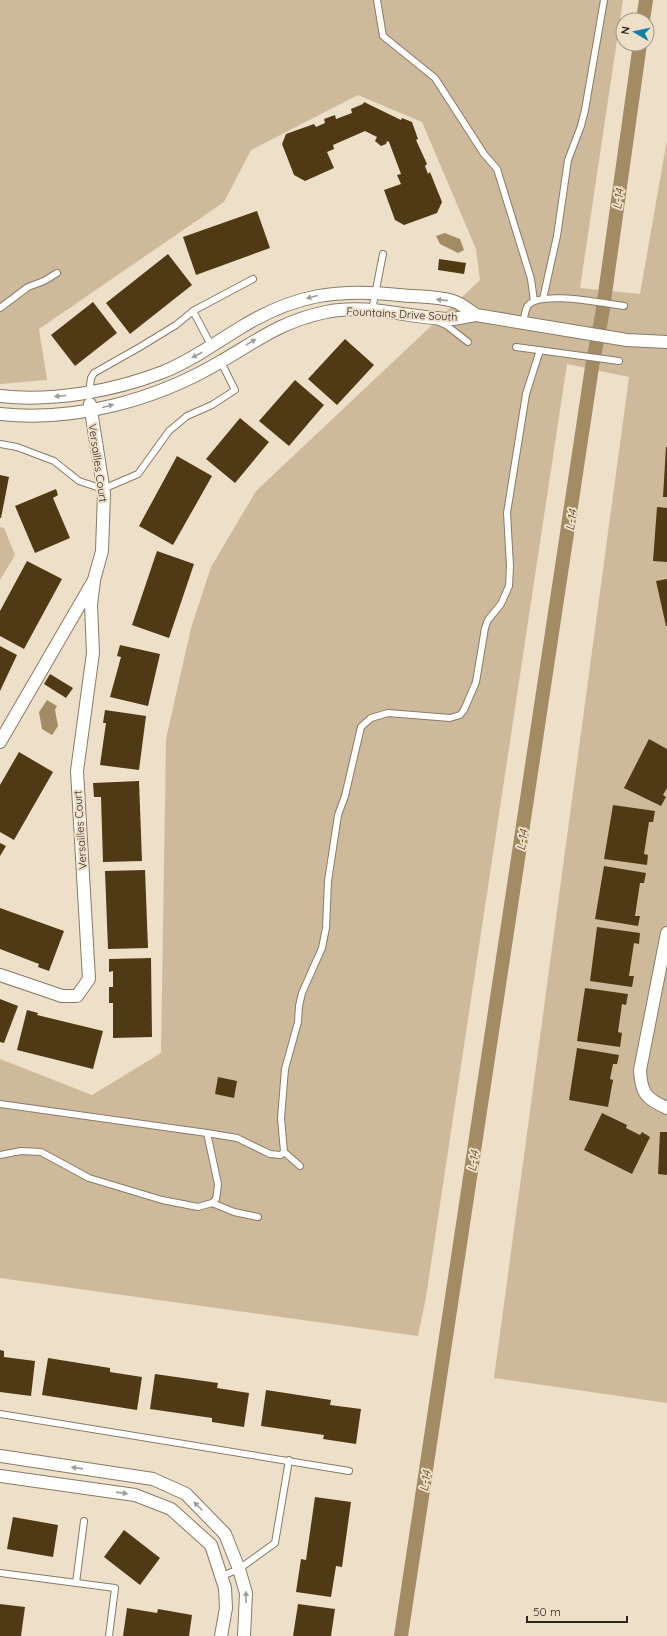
<svg xmlns="http://www.w3.org/2000/svg" width="667" height="1636" font-family="Quicksand,sans-serif">
<rect width="100%" height="100%" fill="#eddfc8"/>
<g fill="#ceba9b">
<polygon points="0,0 623,0 580,288 640,294 667,140 667,1403 494,1378 629,377 567,364 426,1297 418,1336 0,1278 0,1059 92,1095 161,1053 166,739 191,628 211,567 256,491 480,280 476,249 422,122 358,95 251,150 224,202 39,329 47,380 0,384"/>
<polygon points="0,527 4,528 15,555 0,580"/>
</g>
<g fill="#a38b64">
<polygon points="445,233 460,239 464,250 458,253 440,244 436,236"/>
<polygon points="47,700 57,706 55,710 58,726 52,735 42,729 39,712"/>
</g>
<g fill="none" stroke-linecap="round" stroke-linejoin="round">
<g stroke="#a38b64" stroke-width="14">
<polyline points="643,20 646,0"/>
<polyline points="401,1636 592,367 602,315 640,44"/>
</g>
</g>
<g fill="#503a15">
<polygon points="364,102 401,120 402,118 412,122 418,139 416,140 427,164 425,166 428,174 430,172 442,202 437,213 404,225 395,220 384,190 401,184 397,175 401,174 389,142 387,141 386,144 381,146 375,141 377,137 365,131 333,145 334,149 327,152 334,168 305,181 294,175 282,144 286,134 314,124 316,127 325,123 324,119 335,115 336,119 352,113 351,109 363,104"/>
<polygon points="257,211 270,248 196,275 183,237"/>
<polygon points="168,254 192,285 130,334 106,303"/>
<polygon points="439,259 466,263 464,274 438,270"/>
<polygon points="93,302 117,333 75,366 51,335"/>
<polygon points="345,339 374,365 337,405 308,379"/>
<polygon points="295,380 324,405 289,446 259,421"/>
<polygon points="240,418 269,442 235,483 206,459"/>
<polygon points="666,447 667,447 667,497 663,497"/>
<polygon points="177,456 212,476 173,545 139,526"/>
<polygon points="0,475 9,477 1,518 0,518"/>
<polygon points="56,489 58,495 53,498 70,538 35,553 15,506"/>
<polygon points="657,507 667,508 667,562 653,561"/>
<polygon points="157,551 194,564 169,638 132,625"/>
<polygon points="27,561 62,579 24,649 0,636 0,611"/>
<polygon points="667,579 667,626 666,626 656,581"/>
<polygon points="120,645 160,654 148,706 110,697 121,657 117,656"/>
<polygon points="0,646 17,655 0,691"/>
<polygon points="50,674 73,688 66,698 44,684"/>
<polygon points="105,710 146,716 139,770 100,765 106,723 103,723"/>
<polygon points="649,739 667,749 667,788 663,795 666,797 661,806 624,788"/>
<polygon points="19,752 53,772 14,840 0,832 0,785"/>
<polygon points="139,781 142,861 103,862 101,797 94,797 93,783"/>
<polygon points="613,805 655,811 653,822 649,822 644,854 648,855 647,865 604,859"/>
<polygon points="0,843 6,846 0,856"/>
<polygon points="604,866 646,873 644,883 640,883 635,916 640,916 638,926 595,919"/>
<polygon points="145,870 148,948 108,949 105,871"/>
<polygon points="0,908 64,931 49,971 38,967 39,964 0,949"/>
<polygon points="597,927 640,933 639,944 634,943 629,976 634,976 632,987 590,981"/>
<polygon points="151,958 152,1037 113,1038 113,1003 109,1003 109,987 113,987 113,971 109,972 109,959"/>
<polygon points="585,988 628,994 626,1005 622,1004 618,1032 622,1033 620,1047 577,1041"/>
<polygon points="0,999 18,1006 4,1043 0,1042"/>
<polygon points="27,1010 38,1013 37,1015 103,1031 93,1069 17,1050"/>
<polygon points="577,1048 619,1055 617,1064 613,1064 610,1079 613,1080 608,1107 569,1100"/>
<polygon points="218,1077 237,1081 234,1098 215,1094"/>
<polygon points="602,1113 627,1125 626,1128 640,1135 642,1132 650,1137 632,1174 584,1150"/>
<polygon points="660,1132 667,1132 667,1175 658,1174"/>
<polygon points="0,1350 4,1351 4,1357 35,1361 31,1396 0,1392"/>
<polygon points="48,1358 110,1368 110,1372 142,1377 137,1410 42,1395"/>
<polygon points="155,1374 218,1383 217,1388 249,1393 244,1427 212,1422 212,1418 150,1409"/>
<polygon points="266,1390 331,1400 330,1405 361,1409 356,1444 323,1439 324,1435 261,1426"/>
<polygon points="315,1497 351,1502 342,1567 336,1566 331,1597 296,1592 301,1559 306,1560"/>
<polygon points="13,1517 58,1525 53,1557 7,1549"/>
<polygon points="124,1530 160,1558 140,1585 104,1557"/>
<polygon points="0,1604 25,1607 21,1636 0,1636"/>
<polygon points="298,1604 335,1609 331,1636 293,1636"/>
<polygon points="127,1608 157,1613 158,1609 192,1615 189,1636 123,1636"/>
</g>
<g fill="none" stroke-linecap="round" stroke-linejoin="round">
<g stroke="#887b67" stroke-width="8">
<g id="lane">
<polyline points="377,0 383,36 435,78 484,154 497,169 531,279 534,301"/>
<polyline points="543,299 557,236 568,160 581,126 585,110 604,0"/>
<polyline points="0,308 28,287 44,281 57,273"/>
<polyline points="372,310 383,254"/>
<polyline points="439,322 446,325 468,342"/>
<path d="M523,323C524,318 525,312 527,307C537,289 606,304 624,306"/>
<polyline points="212,347 193,311 253,279"/>
<polyline points="516,347 619,361"/>
<polyline points="89,393 91,378 94,373 140,347 176,325 193,311"/>
<polyline points="0,444 17,447 54,461 79,481 103,489 138,474 169,431 187,416 212,405 235,390 221,362"/>
<polyline points="0,1104 207,1133 237,1138 270,1154 281,1155 284,1152 281,1118 285,1069 298,1022 299,1006 302,993 322,948 326,928 328,881 338,815 345,796 361,727 371,718 388,713 450,718 460,715 464,710 476,682 485,628 488,620 501,604 509,586 510,566 507,513 526,394 540,350"/>
<polyline points="284,1152 300,1166"/>
<polyline points="0,1155 21,1151 41,1152 89,1178 162,1200 198,1207 212,1203 216,1199 217,1193 218,1184 207,1133"/>
<polyline points="212,1203 234,1212 258,1217"/>
<polyline points="0,1414 349,1471"/>
<polyline points="0,1573 115,1588 109,1636"/>
<polyline points="222,1576 239,1569 275,1543 289,1460"/>
<polyline points="76,1583 84,1521"/>
</g>
</g>
<g stroke="#887b67" stroke-width="14">
<g id="street">
<path d="M0,396C53,402 114,391 163,372C191,361 215,343 240,328C293,295 337,288 399,295C416,297 436,296 453,301C461,303 470,311 476,315"/>
<polyline points="90,404 104,493 102,551 94,580"/>
<path d="M0,414C75,422 156,400 220,362C258,340 282,321 326,312C368,303 412,319 453,319C460,318 469,316 476,315L627,340L667,342"/>
<polyline points="0,742 94,580 91,605 93,653 77,771 89,979 77,996 62,996 0,975"/>
<path d="M667,933L640,1070C641,1093 646,1099 667,1108"/>
<polyline points="0,1456 153,1479 186,1494 225,1534 239,1569 246,1593 244,1636"/>
<polyline points="0,1476 135,1495 171,1509 211,1545 225,1588 226,1608 221,1636"/>
</g>
</g>
<use href="#lane" stroke="#fff" stroke-width="6"/>
<use href="#street" stroke="#fff" stroke-width="12"/>
</g>
<defs><path id="oneway-solid" d="M-6-.8H1V-3.2L6.5 0L1 3.2V.8H-6Z"/></defs>
<g fill="#a09d9a">
<use href="#oneway-solid" transform="translate(312 297) rotate(166)"/>
<use href="#oneway-solid" transform="translate(442 300) rotate(-174)"/>
<use href="#oneway-solid" transform="translate(251 342) rotate(-31)"/>
<use href="#oneway-solid" transform="translate(197 355) rotate(152)"/>
<use href="#oneway-solid" transform="translate(60 396) rotate(175)"/>
<use href="#oneway-solid" transform="translate(108 406) rotate(-15)"/>
<use href="#oneway-solid" transform="translate(77 1468) rotate(-172)"/>
<use href="#oneway-solid" transform="translate(122 1493) rotate(8)"/>
<use href="#oneway-solid" transform="translate(198 1506) rotate(-135)"/>
<use href="#oneway-solid" transform="translate(246 1597) rotate(-90)"/>
</g>
<g text-anchor="middle" dominant-baseline="central" stroke-width="4" stroke-linejoin="round" paint-order="stroke">
<g font-size="11" fill="#2c261e" stroke="#eddfc8">
<text transform="translate(402 314) rotate(3)">Fountains Drive South</text>
<text transform="translate(98 463) rotate(82)">Versailles Court</text>
<text transform="translate(80 830) rotate(-94)">Versailles Court</text>
</g>
<g font-size="12" font-style="italic" fill="#5d4312" stroke="#eddfc8">
<text transform="translate(618 199) rotate(-82)">L-14</text>
<text transform="translate(571 520) rotate(-81)">L-14</text>
<text transform="translate(522 840) rotate(-81)">L-14</text>
<text transform="translate(473 1161) rotate(-81)">L-14</text>
<text transform="translate(425 1481) rotate(-81)">L-14</text>
</g>
</g>
<g transform="translate(635 32) rotate(279)"><circle r="19" fill="#eddfc8" stroke="#a09584"/>
<path d="M0-3L7 15L0 10L-7 15Z" fill="#1081a9"/>
<text y="-6" font-size="11" font-weight="bold" text-anchor="middle" fill="#2c261e">N</text>
</g>
<path d="M527 1616v6h100v-6" fill="none" stroke="#2c261e" stroke-width="2"/>
<text x="533" y="1616" font-size="12" fill="#2c261e" stroke="#eddfc8" stroke-width="3" paint-order="stroke">50 m</text>
</svg>
